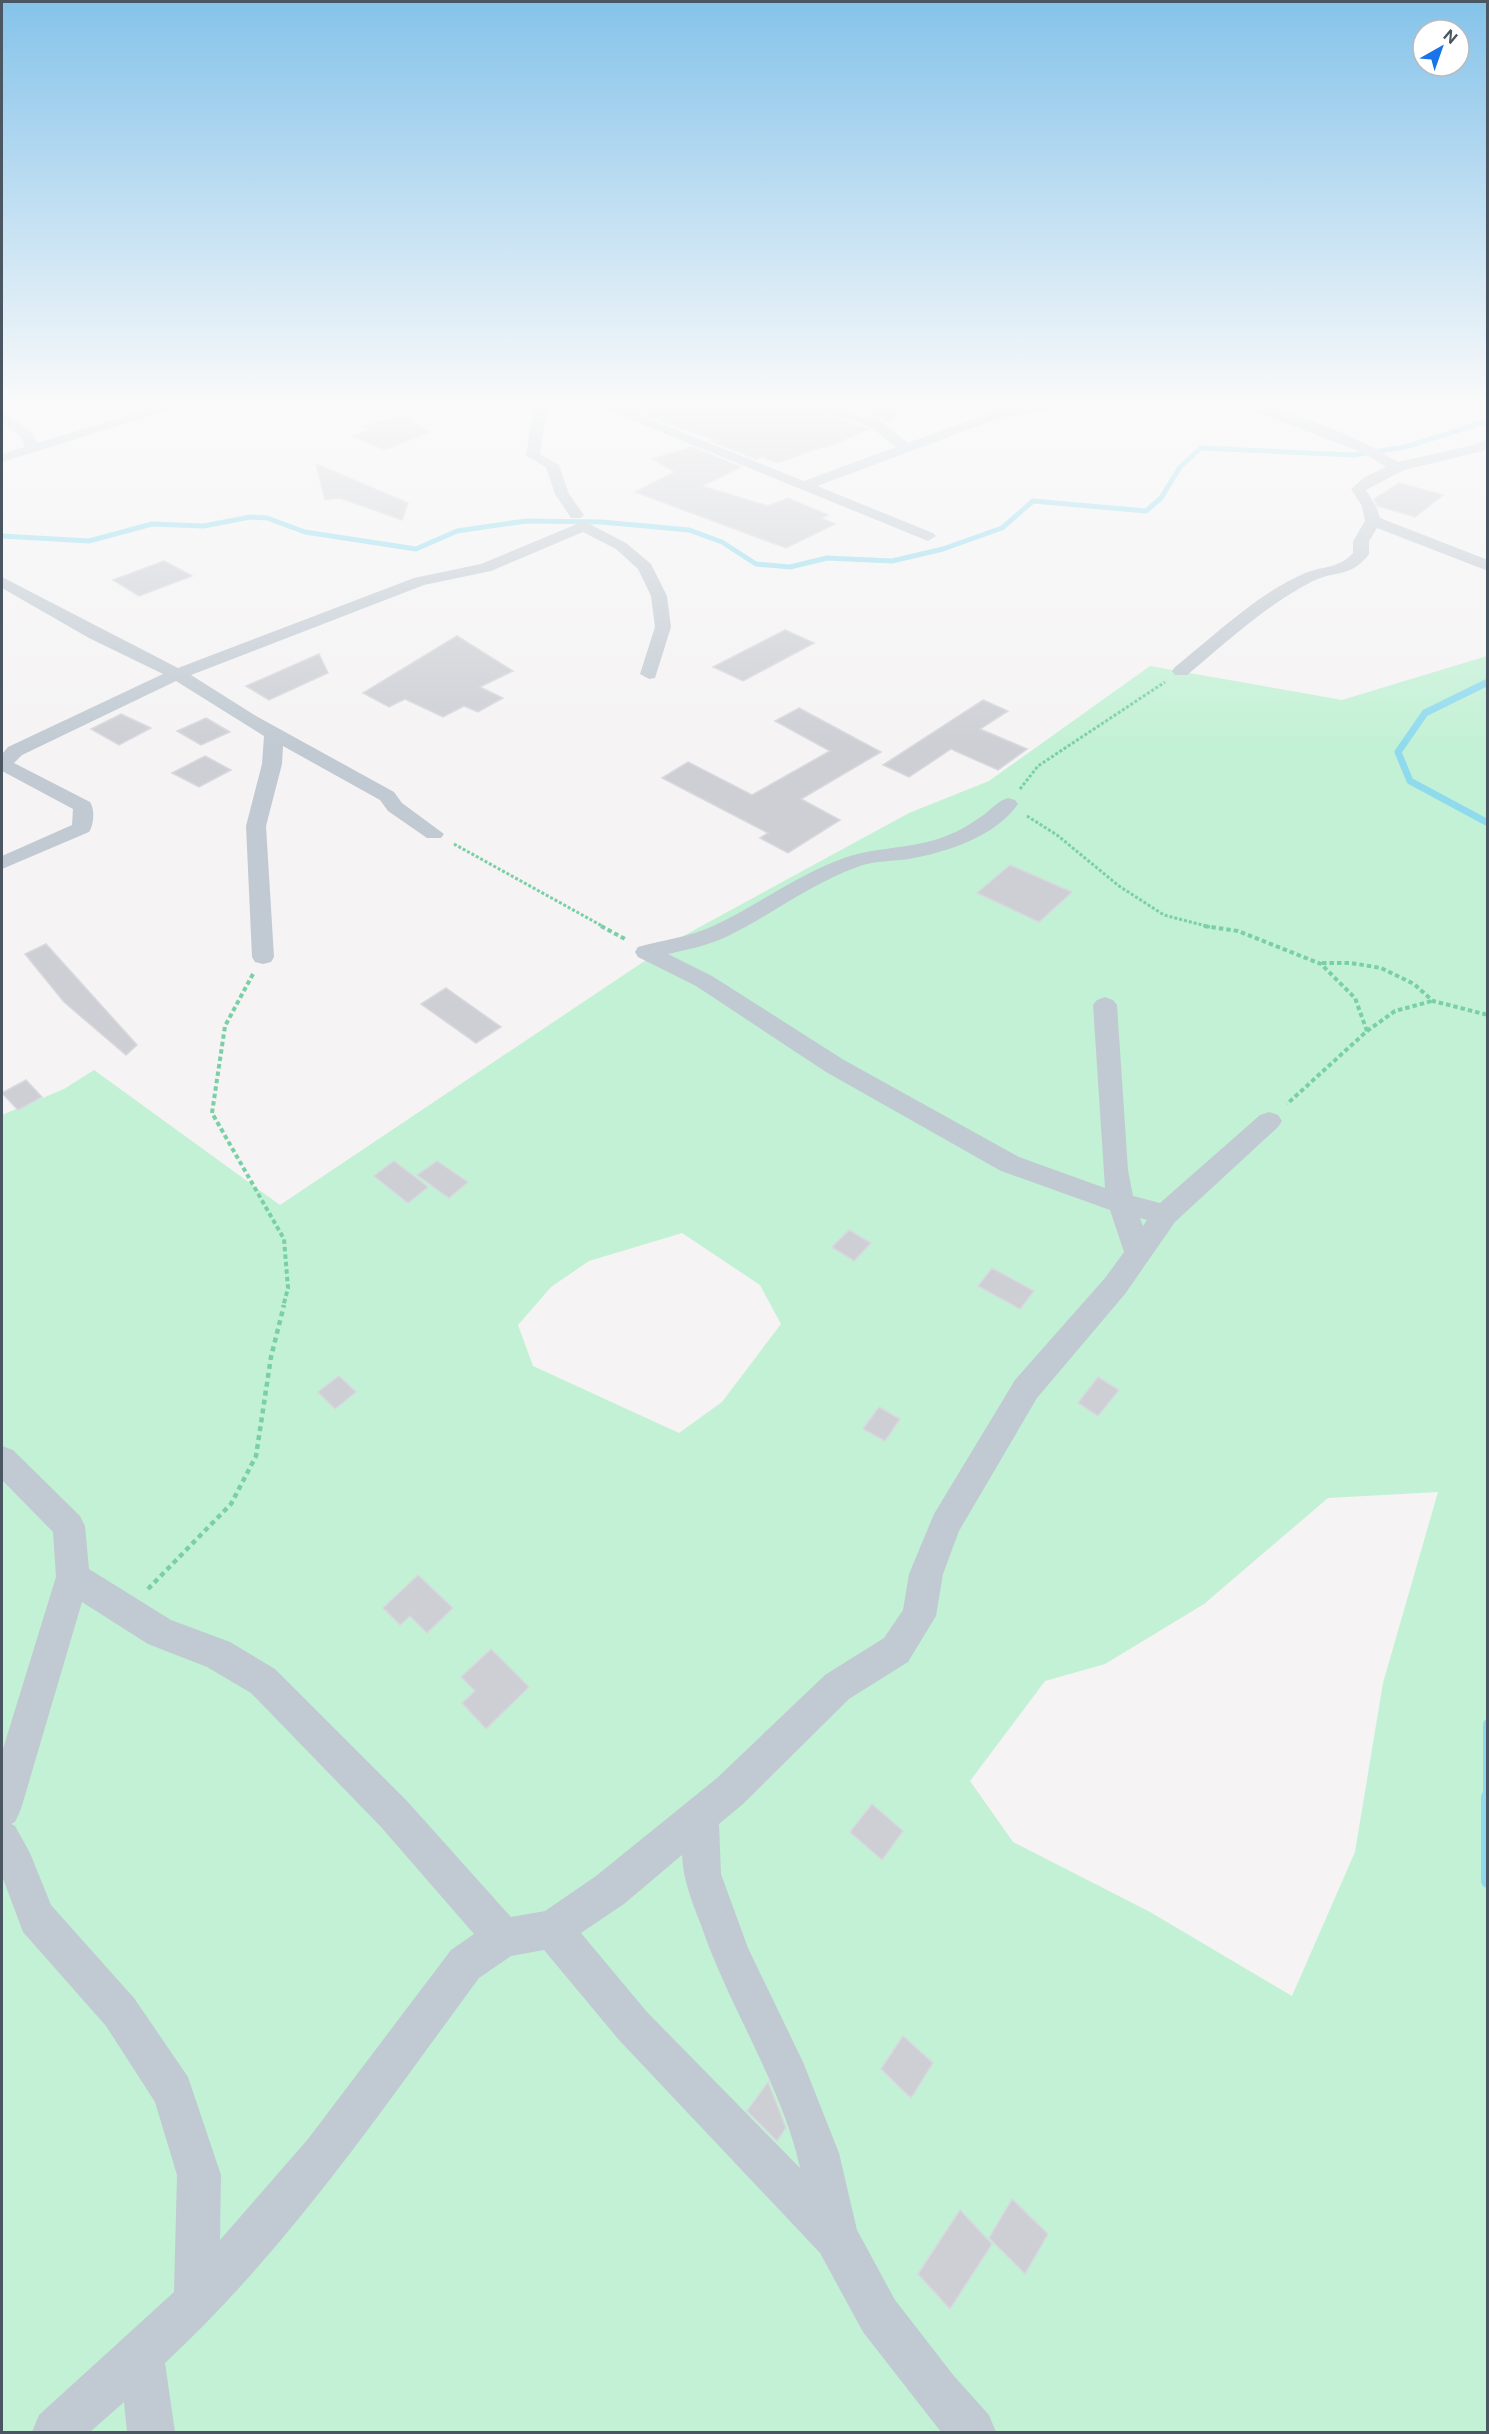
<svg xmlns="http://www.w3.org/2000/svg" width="1489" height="2434" font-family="'Public Sans',sans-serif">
<rect width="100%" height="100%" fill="#f5f3f3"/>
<path fill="#c3f1d5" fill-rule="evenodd" d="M1487,656V2432H2V1115L64,1089L94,1070L280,1205L676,940L909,813L989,781L1150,666L1342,700ZM682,1233L760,1285L781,1324L722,1402L679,1433L533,1366L518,1325L551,1287L589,1261ZM1438,1492L1383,1683L1355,1852L1292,1996L1150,1912L1013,1842L970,1781L1045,1681L1105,1664L1204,1604L1328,1498Z"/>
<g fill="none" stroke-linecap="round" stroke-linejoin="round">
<polyline stroke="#90daee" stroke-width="5" points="2,536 89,541 152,524 204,526 250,517 267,518 305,532 416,549 457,531 526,521 602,522 689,530 722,542 756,564 790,567 827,558 892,561 943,549 1002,528 1033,501 1146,511 1161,498 1180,467 1201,448 1354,455 1405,447 1488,421"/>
<polyline stroke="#90daee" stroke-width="7" points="1488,682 1425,713 1398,752 1410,781 1488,823"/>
<polyline stroke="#90daee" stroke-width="10" points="1488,1724 1488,1798"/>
<polyline stroke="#90daee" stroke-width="14" points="1488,1797 1488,1881"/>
</g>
<g fill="#cdcfd5" stroke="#d7d9de" stroke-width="1.5">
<polygon points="659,406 800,406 869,429 825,448 822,447 777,463 762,457 756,459 711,441 716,440 644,415"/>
<polygon points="836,406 919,406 885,422 880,418"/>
<polygon points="401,415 430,432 384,450 352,436 372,429 365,426"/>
<polygon points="692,447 741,467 702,486 768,506 788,498 828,515 821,518 835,524 786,548 635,492 675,472 652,459"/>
<polygon points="316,464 408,503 402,520 340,498 325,500"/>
<polygon points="1399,483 1443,495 1415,517 1378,506 1374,499"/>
<polygon points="164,561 192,576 139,596 113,580"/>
<polygon points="785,630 814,643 743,681 713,667"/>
<polygon points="457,636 513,671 480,687 503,698 478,712 464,706 443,717 405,699 389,707 363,693"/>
<polygon points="319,654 328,673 269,700 246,686"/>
<polygon points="983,700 1008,711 980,729 1027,749 998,770 951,749 909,777 883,765"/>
<polygon points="799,708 881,752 801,799 840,820 788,853 760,838 768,833 662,778 688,762 752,795 830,751 775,721"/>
<polygon points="121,714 151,728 119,745 91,729"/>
<polygon points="206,718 230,732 201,745 177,731"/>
<polygon points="205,756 231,770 199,787 172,773"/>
<polygon points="1010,865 1072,892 1039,922 977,893"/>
<polygon points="46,944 137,1045 126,1055 64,1002 25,954"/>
<polygon points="446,988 501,1027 476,1043 421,1004"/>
<polygon points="26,1080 42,1097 18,1110 2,1093"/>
<polygon points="394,1161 428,1187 408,1203 374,1176"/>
<polygon points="437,1161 468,1182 449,1198 417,1175"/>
<polygon points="849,1230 871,1243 854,1261 832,1247"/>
<polygon points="992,1268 1034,1291 1020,1309 978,1286"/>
<polygon points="339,1376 356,1392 335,1409 318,1392"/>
<polygon points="1098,1377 1119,1390 1098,1416 1078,1403"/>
<polygon points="879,1407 900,1419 885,1441 863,1429"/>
<polygon points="418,1575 453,1608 427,1633 410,1616 400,1625 383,1608"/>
<polygon points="491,1649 529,1687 486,1729 462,1703 475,1691 461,1677"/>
<polygon points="872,1804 903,1831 882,1860 850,1832"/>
<polygon points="903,2036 933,2063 911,2098 881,2069"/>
<polygon points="768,2082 786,2128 777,2141 747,2111"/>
<polygon points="1012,2199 1048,2234 1025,2274 989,2238"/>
<polygon points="960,2210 992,2244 950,2309 918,2274"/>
</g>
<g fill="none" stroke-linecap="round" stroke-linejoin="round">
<g stroke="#7ad0a6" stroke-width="3" stroke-dasharray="3 2" stroke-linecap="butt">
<polyline points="1020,789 1038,766 1165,682"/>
<polyline points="1027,816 1057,835 1119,886 1164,915 1210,927"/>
<polyline points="454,844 604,927"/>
</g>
<g stroke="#7ad0a6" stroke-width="4" stroke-dasharray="4.5 3" stroke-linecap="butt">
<polyline points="601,926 625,939"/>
<polyline points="1204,926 1238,931 1321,964 1355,998 1367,1031 1287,1104"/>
<polyline points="1322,963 1351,963 1381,968 1414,984 1433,1001 1488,1015"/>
<polyline points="253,974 225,1026 212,1113 284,1239 288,1288 283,1307"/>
<polyline points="1367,1031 1395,1011 1432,1001"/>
</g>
<polyline stroke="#7ad0a6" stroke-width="4.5" stroke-dasharray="5 4" stroke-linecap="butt" points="148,1589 231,1504 256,1456 271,1357 284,1305"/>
<g fill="#c1cad2" fill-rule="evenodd">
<polygon points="161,406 183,406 2,462 2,454 25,447 20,436 2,422 2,412 31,431 37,443"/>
<polygon points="534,406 547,406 540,454 559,465 569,494 584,515 581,518 571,518 555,494 546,467 526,456"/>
<polygon points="597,406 616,406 627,410 638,406 657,406 639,415 804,481 896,447 869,426 802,406 825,406 879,420 908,443 994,411 1023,406 1058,406 1052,410 997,419 817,486 933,533 936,536 928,541"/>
<path d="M1240,406C1287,406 1358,437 1398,462L1474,445L1488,438V448L1483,451L1404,470L1366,490L1376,506L1380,518L1488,560V571L1377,528L1369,541V554C1351,578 1336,570 1313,581C1266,605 1227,642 1187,675H1175L1172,671L1175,667C1214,636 1257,594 1303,574C1323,565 1337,570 1353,553V541L1365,521L1362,506L1351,489L1365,477L1386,467L1364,453Z"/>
<path d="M584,521L626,543L651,564L667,596L671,627L655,678L649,679L640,674L655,627L651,596L638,569L616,549L583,532L491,571L424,585L191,675L256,716L394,792L402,803L444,834L441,838H427L388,811L380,800L283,746L282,764L266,826L274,957L271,962L263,964L255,962L252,957L246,826L262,764L264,736L176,681L22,755L14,763L90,802C95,809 94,825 89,832L2,869V856L72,825L73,809L2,771V754L8,747L163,674L89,638L2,588V577L178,668L414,578L481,564Z"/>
<path d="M1008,798L1015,800L1018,804C995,837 947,852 909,859C893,861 875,861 860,866C812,883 774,913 730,935C711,945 689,949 668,954L712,976L844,1060L1019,1157L1105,1188L1093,1005L1097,1000L1105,997L1113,1000L1117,1005L1128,1170L1133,1196L1160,1203L1260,1115L1269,1112L1278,1115L1282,1121L1278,1127L1175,1222L1125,1294L1037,1398L959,1531L943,1574L936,1616L908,1662L849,1699L743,1804L719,1824L721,1874L748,1948L803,2062L839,2153L857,2230L895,2300L954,2376L989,2415L996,2432H941L863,2332L820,2253L619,2040L544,1950L511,1956L479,1978C381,2111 287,2250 165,2363L175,2432H127L124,2402L90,2432H32L39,2415L174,2292L177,2175L155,2102L106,2026L23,1932L2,1876V1752L56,1577L53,1532L2,1480V1446L13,1450L80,1516L85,1526L89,1569L171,1620L230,1642L275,1669L407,1801L511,1917L545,1911L596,1876L717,1778L825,1675L884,1638L903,1610L909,1574L934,1514L1015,1380L1105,1278L1124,1252L1110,1210L1001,1171L826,1072L696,986L638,957L635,952L638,947C663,940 689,937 713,926C756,906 794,877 839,860C873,846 911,850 946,836C959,831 971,824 982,816C991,810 997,801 1008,798ZM1140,1218L1147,1220L1143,1226ZM82,1602L148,1644L207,1667L251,1693L381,1827L474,1934L451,1950L308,2139L220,2240L221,2175L188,2077L134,1998L51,1905L30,1853L15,1826L11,1824L15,1822L21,1809ZM682,1855C683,1880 692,1902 701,1925C728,2005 783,2088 800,2168L647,2012L581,1933L624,1904Z"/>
</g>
</g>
<linearGradient id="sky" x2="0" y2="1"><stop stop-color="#85c3ea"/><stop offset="0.54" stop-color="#fafafa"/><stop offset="1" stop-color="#fafafa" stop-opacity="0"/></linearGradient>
<rect width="1489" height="747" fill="url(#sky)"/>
<rect width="1489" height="2434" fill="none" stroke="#4a5661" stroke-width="6"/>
<g transform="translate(1441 48) rotate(40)"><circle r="28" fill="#ffffff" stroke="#b7bbc0" stroke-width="1.5"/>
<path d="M0-4.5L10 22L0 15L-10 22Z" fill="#1a73e8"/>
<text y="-9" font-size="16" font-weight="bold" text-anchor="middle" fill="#4a5661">N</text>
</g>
</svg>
